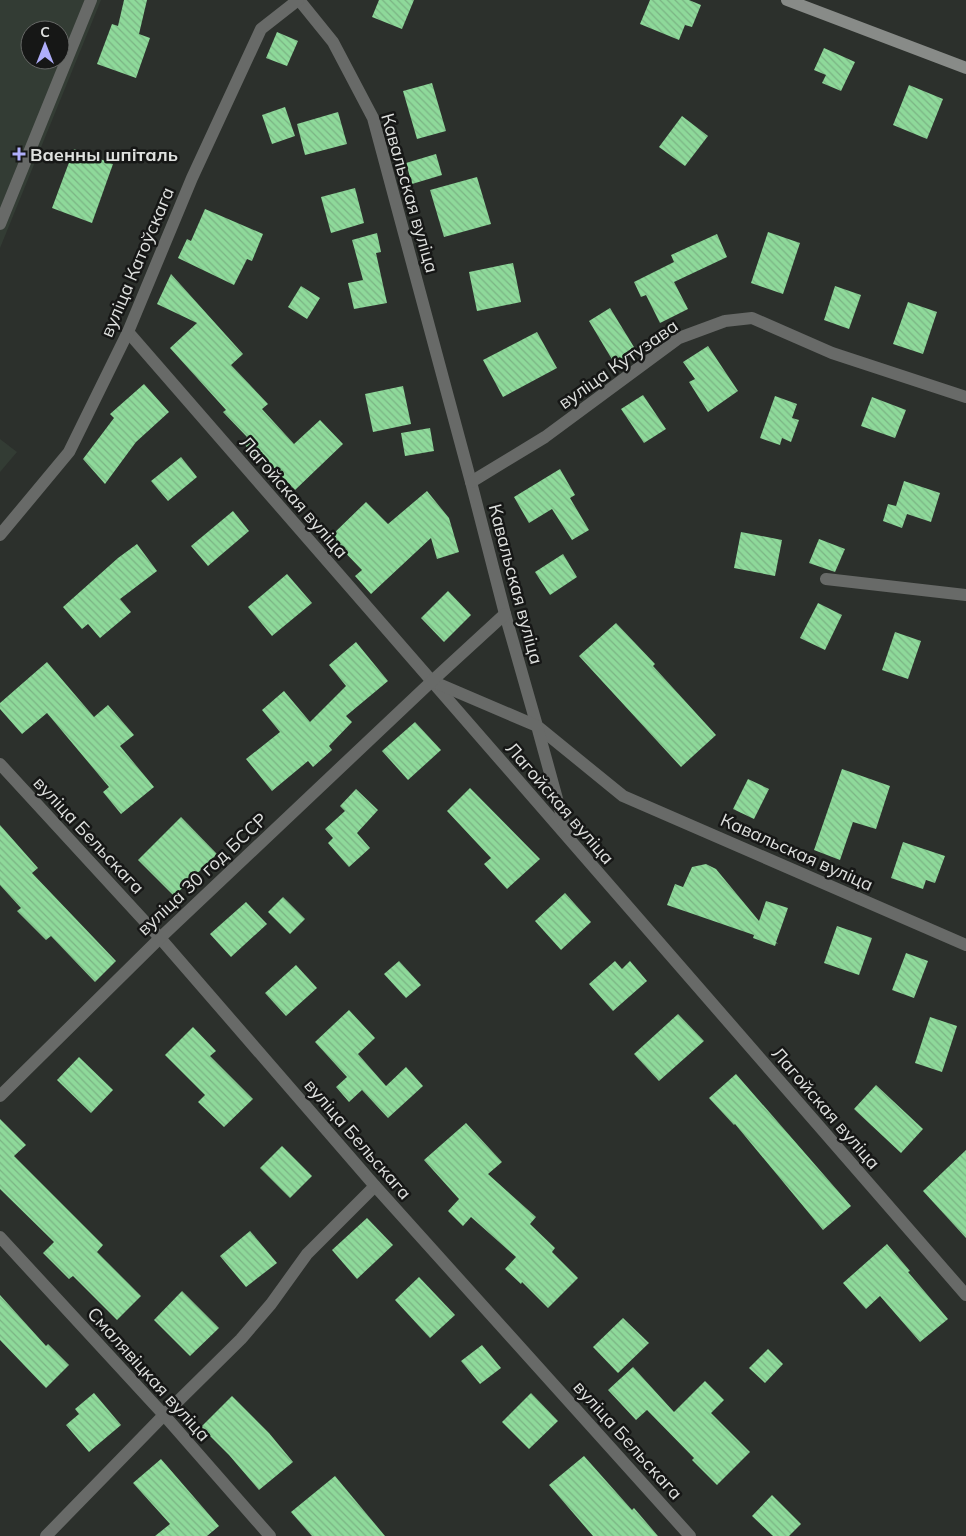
<svg xmlns="http://www.w3.org/2000/svg" width="966" height="1536" font-family="Mulish,sans-serif">
<defs>
<pattern id="building-back-hatch" width="6" height="6" patternUnits="userSpaceOnUse" patternTransform="scale(1.25)"><rect width="6" height="6" fill="#8ed99a"/><path d="M-1 5l2 2M0 0l6 6M5-1l2 2" fill="none" stroke="#7bb484"/></pattern>
</defs>
<rect width="100%" height="100%" fill="#2c302c"/>
<g fill="#333c34" fill-rule="evenodd">
<path d="M0,0H101L0,248ZM30,30H60V60H30Z"/>
<polygon points="0,439 17,452 0,472"/>
</g>
<g fill="url(#building-back-hatch)">
<polygon points="124,0 147,0 139,34 150,38 136,78 97,64 112,24 118,26"/>
<polygon points="379,0 414,0 402,29 372,17"/>
<polygon points="650,0 689,0 701,5 692,27 685,25 679,40 640,24"/>
<polygon points="277,32 298,41 287,66 266,58"/>
<polygon points="824,48 855,62 841,91 822,83 826,75 814,70"/>
<polygon points="432,83 446,131 417,139 403,91"/>
<polygon points="909,85 943,99 927,139 893,125"/>
<polygon points="285,107 295,136 272,144 262,115"/>
<polygon points="338,112 347,144 305,155 297,124"/>
<polygon points="682,116 708,136 685,166 659,147"/>
<polygon points="74,149 113,164 92,223 52,208"/>
<polygon points="436,154 442,175 412,184 406,163"/>
<polygon points="477,177 491,224 444,237 430,190"/>
<polygon points="355,188 364,223 331,233 321,197"/>
<polygon points="205,209 263,234 252,261 247,259 234,285 178,258 187,239 191,241"/>
<polygon points="768,232 800,243 783,294 751,283"/>
<polygon points="377,233 381,252 376,253 387,303 354,309 348,283 363,280 352,240"/>
<polygon points="717,234 727,257 674,282 688,309 660,323 646,295 641,297 634,282 674,262 671,255"/>
<polygon points="513,263 521,302 477,311 469,272"/>
<polygon points="171,274 243,354 231,365 268,404 262,409 294,444 320,420 343,444 295,490 261,455 257,458 242,442 247,437 223,412 226,410 170,348 197,323 157,304"/>
<polygon points="301,286 320,298 307,319 288,307"/>
<polygon points="835,286 861,295 849,329 824,320"/>
<polygon points="908,302 937,312 923,354 893,344"/>
<polygon points="610,308 637,352 616,366 589,321"/>
<polygon points="537,332 557,368 503,397 483,360"/>
<polygon points="708,346 738,391 708,412 689,382 695,379 683,362"/>
<polygon points="144,384 169,412 136,442 105,484 83,459 114,418 110,414"/>
<polygon points="403,386 411,424 373,432 365,394"/>
<polygon points="643,395 666,429 644,443 621,409"/>
<polygon points="775,396 797,404 792,418 799,420 791,442 782,438 780,445 760,438"/>
<polygon points="872,397 906,410 895,438 861,426"/>
<polygon points="430,428 434,451 405,456 401,433"/>
<polygon points="181,457 197,477 168,501 151,481"/>
<polygon points="560,469 575,495 570,498 589,530 572,540 552,509 529,523 514,497"/>
<polygon points="904,481 940,493 931,522 907,514 902,528 883,521 888,504 896,506"/>
<polygon points="427,491 449,518 459,552 437,559 431,538 371,594 355,576 362,570 330,537 366,502 388,524"/>
<polygon points="233,511 249,531 208,566 191,546"/>
<polygon points="741,532 782,540 775,576 734,568"/>
<polygon points="819,539 845,549 835,572 809,563"/>
<polygon points="137,544 157,571 120,599 131,612 100,638 88,624 82,629 63,607 118,558"/>
<polygon points="563,554 577,577 550,595 535,572"/>
<polygon points="287,574 312,603 272,636 248,607"/>
<polygon points="448,591 471,615 444,642 421,618"/>
<polygon points="818,603 842,615 825,650 800,638"/>
<polygon points="616,623 655,664 653,666 716,735 681,767 579,656"/>
<polygon points="895,632 921,641 908,679 882,670"/>
<polygon points="356,642 388,681 346,716 352,722 329,746 332,750 313,767 308,761 272,791 246,759 280,732 262,710 284,691 310,722 346,686 329,665"/>
<polygon points="47,662 94,717 108,705 134,735 120,746 154,787 121,814 103,792 109,787 47,713 22,734 0,709 0,703"/>
<polygon points="415,722 441,750 408,780 382,751"/>
<polygon points="842,769 890,786 876,829 853,822 840,860 814,850"/>
<polygon points="748,779 769,789 754,819 733,809"/>
<polygon points="470,788 540,859 507,889 484,864 491,858 447,811"/>
<polygon points="356,789 378,810 357,833 370,848 349,867 328,843 333,838 325,829 345,811 340,806"/>
<polygon points="181,817 217,854 174,896 138,860"/>
<polygon points="0,825 38,868 32,873 116,961 95,982 51,936 46,940 17,911 21,908 0,885"/>
<polygon points="903,842 945,856 935,883 926,880 923,889 891,878"/>
<polygon points="706,864 716,869 759,921 766,901 788,908 776,942 778,944 776,943 775,946 753,938 754,935 667,905 675,884 683,887 692,867"/>
<polygon points="565,893 591,922 561,950 535,921"/>
<polygon points="283,897 305,919 290,934 268,912"/>
<polygon points="246,902 267,924 231,957 210,934"/>
<polygon points="837,926 872,938 859,975 824,963"/>
<polygon points="906,953 928,961 914,998 892,990"/>
<polygon points="399,961 421,985 406,998 384,974"/>
<polygon points="615,961 622,969 630,961 647,981 613,1011 589,984"/>
<polygon points="296,965 317,988 286,1016 265,993"/>
<polygon points="349,1010 375,1038 358,1054 386,1086 406,1067 423,1086 388,1118 362,1090 349,1102 336,1087 347,1077 315,1042"/>
<polygon points="678,1014 704,1041 659,1081 634,1054"/>
<polygon points="930,1017 957,1026 942,1072 915,1063"/>
<polygon points="193,1027 216,1051 210,1056 253,1099 224,1127 198,1102 205,1095 165,1055"/>
<polygon points="79,1057 113,1090 91,1113 57,1080"/>
<polygon points="736,1074 851,1206 823,1230 735,1124 734,1125 709,1098"/>
<polygon points="876,1085 923,1129 901,1153 854,1109"/>
<polygon points="0,1119 26,1145 14,1156 103,1245 97,1252 141,1296 117,1320 73,1276 69,1279 43,1253 54,1242 0,1189"/>
<polygon points="466,1123 502,1162 488,1174 536,1217 530,1224 555,1248 552,1252 578,1278 548,1308 522,1282 521,1284 505,1269 516,1257 471,1217 463,1226 448,1211 459,1199 424,1160"/>
<polygon points="282,1146 312,1176 290,1198 260,1168"/>
<polygon points="966,1150 966,1238 923,1191"/>
<polygon points="367,1218 393,1245 357,1279 332,1250"/>
<polygon points="250,1231 277,1263 246,1287 220,1256"/>
<polygon points="887,1244 910,1271 908,1272 948,1319 920,1342 880,1296 866,1309 843,1283"/>
<polygon points="419,1277 455,1315 430,1338 395,1300"/>
<polygon points="182,1291 219,1328 190,1356 154,1320"/>
<polygon points="0,1295 46,1346 48,1344 69,1365 46,1388 0,1340"/>
<polygon points="623,1318 649,1343 618,1373 593,1347"/>
<polygon points="482,1345 501,1368 480,1384 461,1361"/>
<polygon points="768,1349 783,1364 765,1383 749,1368"/>
<polygon points="633,1367 674,1412 705,1381 724,1400 711,1413 750,1452 717,1485 692,1460 694,1458 647,1410 636,1420 608,1390"/>
<polygon points="94,1393 121,1425 89,1452 66,1425 79,1414 75,1409"/>
<polygon points="531,1393 558,1421 529,1449 502,1422"/>
<polygon points="232,1396 269,1433 293,1462 259,1490 229,1455 201,1427"/>
<polygon points="584,1456 632,1510 634,1508 658,1536 593,1536 549,1485"/>
<polygon points="161,1459 219,1526 207,1536 155,1536 170,1524 133,1483"/>
<polygon points="335,1476 385,1536 312,1536 291,1512"/>
<polygon points="772,1495 801,1524 789,1536 773,1536 752,1516"/>
</g>
<g fill="none" stroke-linecap="round" stroke-linejoin="round">
<g stroke="#686a68" stroke-width="12">
<polyline points="0,224 91,0"/>
<polyline points="826,579 966,595"/>
<polyline points="46,1536 164,1415 241,1339 271,1304 307,1254 375,1186"/>
</g>
<g stroke="#686a68" stroke-width="12">
<polyline points="299,0 333,42 373,118 471,482 505,614 537,726 623,796 966,945"/>
<polyline points="128,332 966,1295"/>
<polyline points="471,482 545,437 679,338 725,321 752,318 832,353 966,397"/>
<polyline points="0,535 69,452 128,332 192,178 261,29 298,0"/>
<polyline points="434,682 537,726 567,835"/>
<polyline points="0,764 160,938 375,1186 690,1536"/>
<polyline points="0,1096 160,938 432,681 505,614"/>
<polyline points="0,1237 164,1415 270,1536"/>
</g>
<polyline stroke="#888b88" stroke-width="12" points="787,0 966,68"/>
</g>
<path fill="#afaefa" stroke="#161716" stroke-width="2" d="M16.5 146.5h5v5h5v5h-5v5h-5v-5h-5v-5h5z"/>
<g text-anchor="middle" dominant-baseline="central" stroke-width="5" stroke-linejoin="round" paint-order="stroke">
<g font-size="18" font-weight="bold" fill="#dfe1df" stroke="#161716" text-anchor="start">
<text x="30" y="154">Ваенны шпіталь</text>
</g>
<g font-size="18" fill="#dfe1df" stroke="#161716">
<text transform="translate(410 193) rotate(74)">Кавальская вуліца</text>
<text transform="translate(137 262) rotate(-67)">вуліца Катоўскага</text>
<text transform="translate(618 364) rotate(-35)">вуліца Кутузава</text>
<text transform="translate(294 497) rotate(49)">Лагойская вуліца</text>
<text transform="translate(516 584) rotate(75)">Кавальская вуліца</text>
<text transform="translate(560 803) rotate(49)">Лагойская вуліца</text>
<text transform="translate(89 835) rotate(47)">вуліца Бельскага</text>
<text transform="translate(797 852) rotate(24)">Кавальская вуліца</text>
<text transform="translate(202 874) rotate(-43)">вуліца 30 год БССР</text>
<text transform="translate(826 1108) rotate(49)">Лагойская вуліца</text>
<text transform="translate(358 1139) rotate(49)">вуліца Бельскага</text>
<text transform="translate(149 1374) rotate(48)">Смалявіцкая вуліца</text>
<text transform="translate(628 1440) rotate(48)">вуліца Бельскага</text>
</g>
</g>
<g transform="translate(45 45)"><circle r="24" fill="#161716" stroke="#666866"/>
<path d="M0-4L9 19L0 12L-9 19Z" fill="#afaefa"/>
<text y="-8" font-size="14" font-weight="bold" text-anchor="middle" fill="#dfe1df">С</text>
</g>
</svg>
